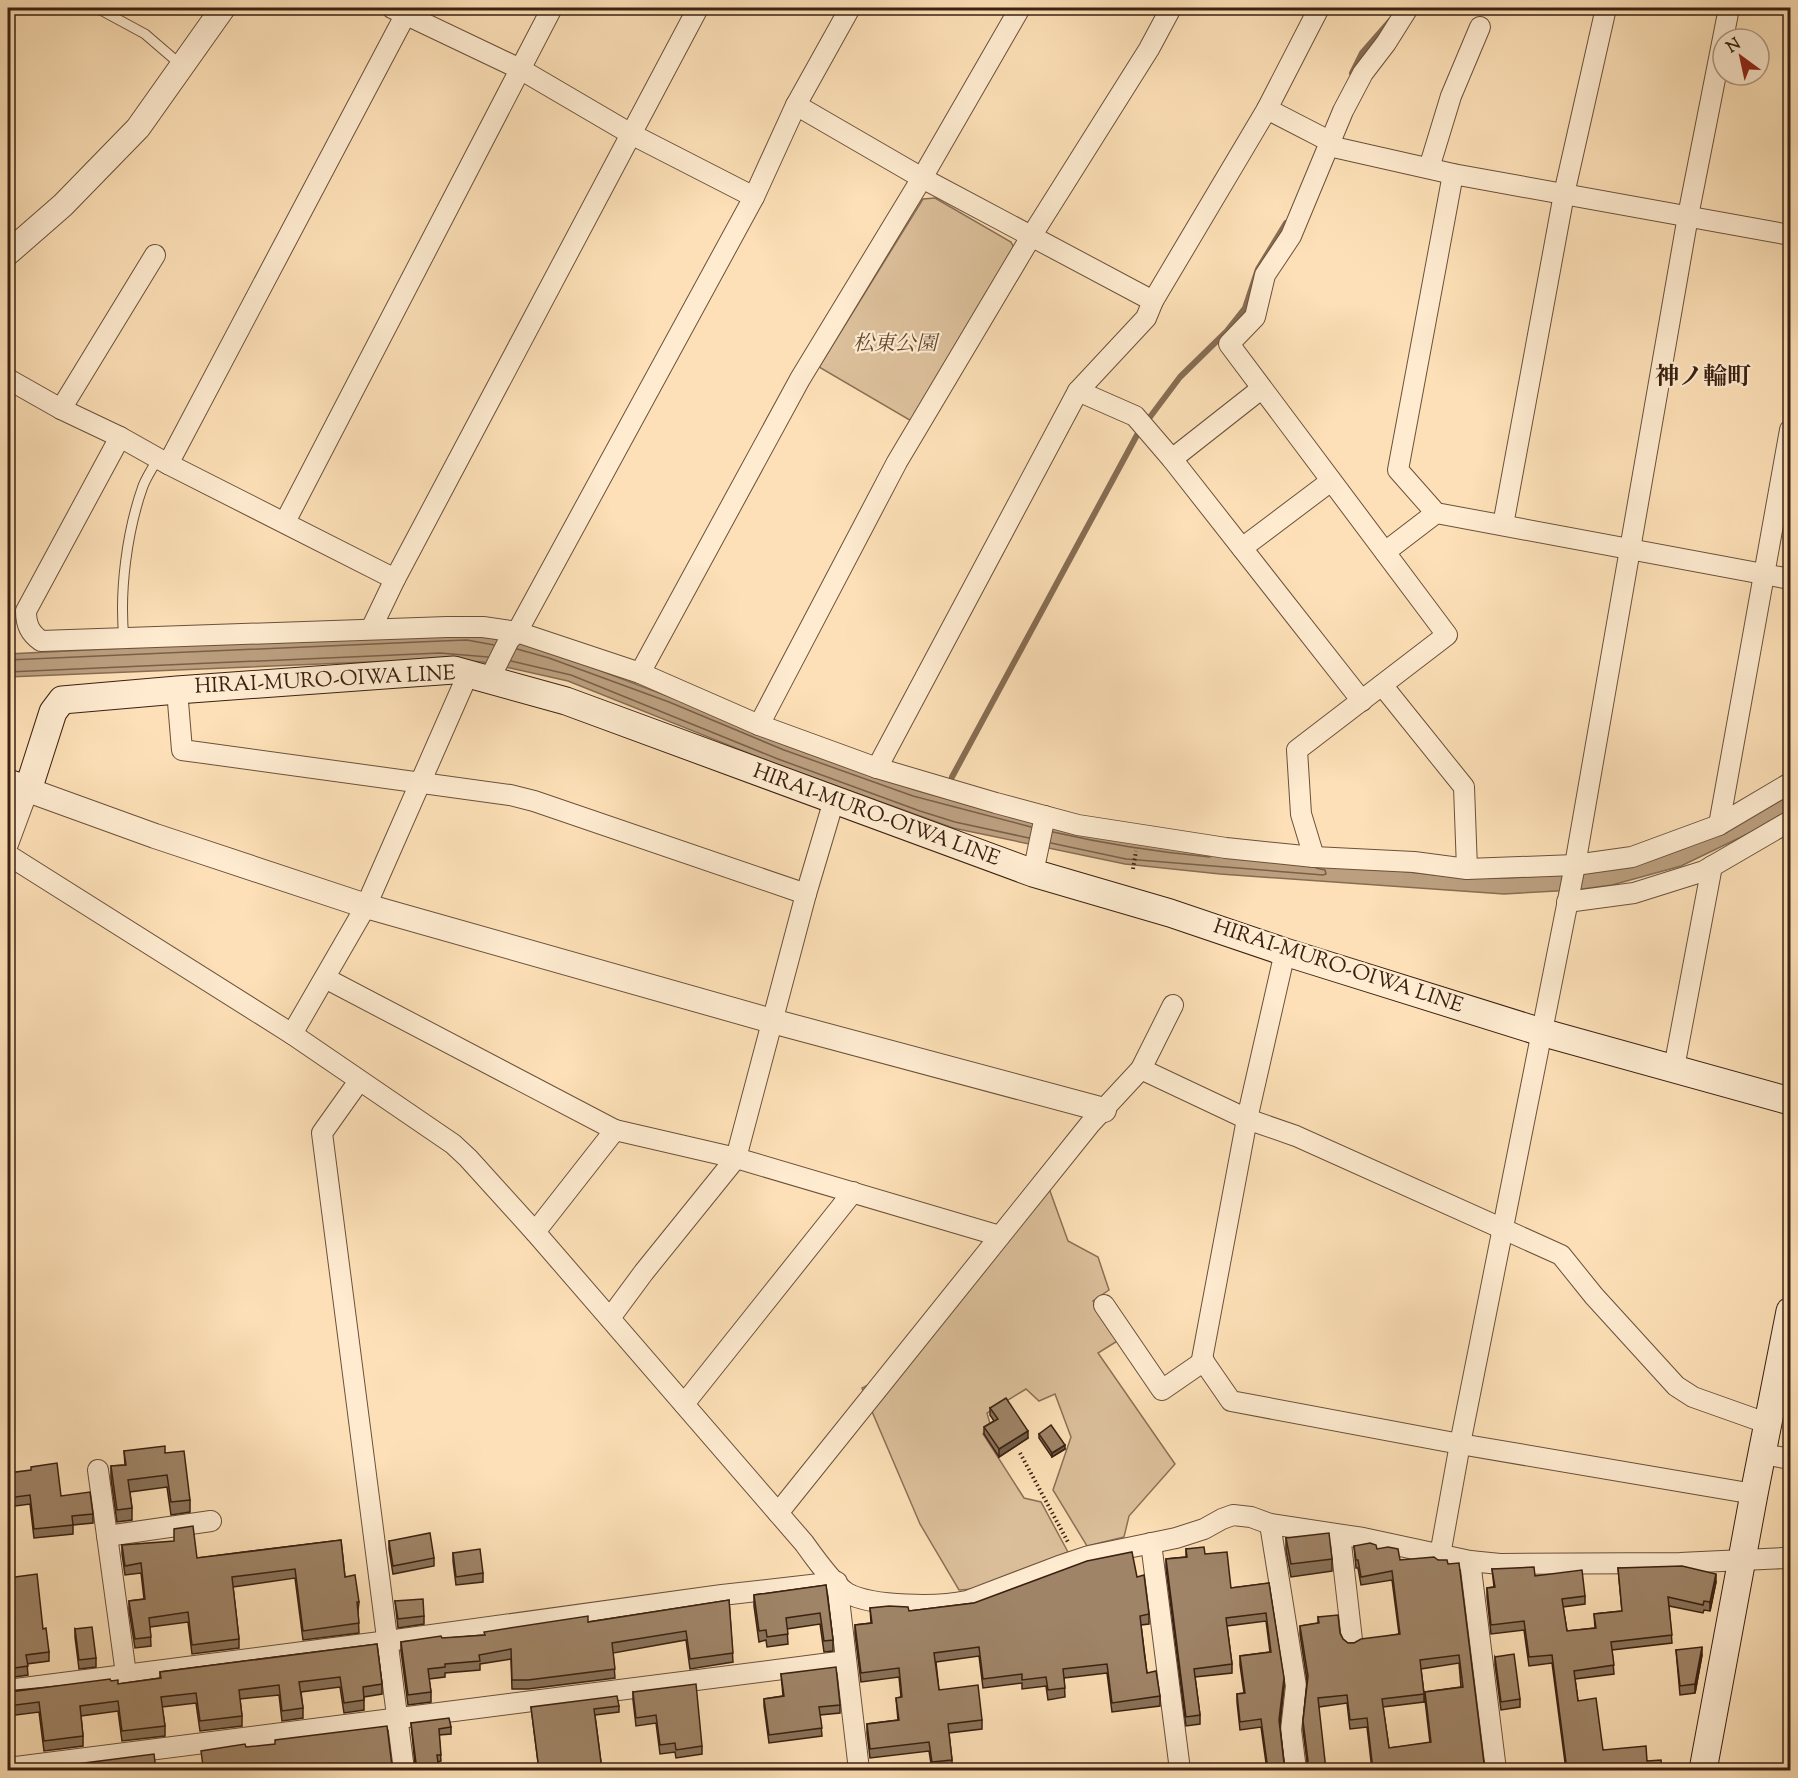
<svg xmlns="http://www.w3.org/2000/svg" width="1798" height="1778" font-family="'Sorts Mill Goudy','Noto Serif JP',serif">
<rect width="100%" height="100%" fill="#fde0b7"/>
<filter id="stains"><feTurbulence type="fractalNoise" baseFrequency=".00333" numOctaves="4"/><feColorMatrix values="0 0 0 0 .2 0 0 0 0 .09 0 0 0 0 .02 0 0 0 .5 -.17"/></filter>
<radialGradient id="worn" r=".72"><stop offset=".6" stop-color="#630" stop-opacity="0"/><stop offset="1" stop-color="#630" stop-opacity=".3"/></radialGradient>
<g fill="#dcc09b" stroke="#8b7056" stroke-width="1.5">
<polygon points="935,198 1011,242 1014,248 913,422 819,367 923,199"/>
<polygon points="1050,1191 1068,1241 1098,1257 1109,1290 1093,1301 1119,1340 1098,1353 1175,1464 1129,1516 1124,1537 1087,1546 1053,1490 1071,1437 1055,1394 1039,1401 1026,1389 987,1413 991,1427 983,1434 1024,1498 1041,1502 1068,1552 974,1589 959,1590 920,1524 862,1388 872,1383 1037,1194"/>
</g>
<polygon fill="#bb9f7f" stroke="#876d53" stroke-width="1.5" points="467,634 524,644 551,652 915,790 999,813 1249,855 1455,877 1508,878 1576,874 1647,862 1683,849 1787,794 1790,798 1790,810 1766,825 1681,866 1612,885 1575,890 1504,894 1220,874 1125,864 953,828 776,764 568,681 483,662 440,659 8,677 8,654 206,644"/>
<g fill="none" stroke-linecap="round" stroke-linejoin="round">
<g stroke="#7a6048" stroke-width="1.5">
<polyline points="517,649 549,658 669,702 784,750 913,796 1031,827"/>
<polyline points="8,660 441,641 467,640 494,645"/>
<polyline points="511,661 571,675 778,759 920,811 955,822 1029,838"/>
<polyline points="8,672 440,653 488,657"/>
<path d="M1053,832C1105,844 1157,852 1210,857"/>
<polyline points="1051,843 1126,859 1323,875 1326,874 1325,870 1316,868"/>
</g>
<g stroke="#876d53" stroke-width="6">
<polyline points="1352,73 1362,53 1390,21"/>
<polyline points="1150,417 1180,377 1226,332 1245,308 1258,269 1286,223"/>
<polyline points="952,777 1137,435"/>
</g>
<g stroke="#6b513a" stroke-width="11">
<g id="service">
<polyline points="97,8 145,34 181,65"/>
<path d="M124,639C119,591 127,531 143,486C147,476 153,467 159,457"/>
</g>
</g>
<g stroke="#6b513a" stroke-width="22">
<g id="minor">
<polyline points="392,8 520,69 631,134 754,197"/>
<polyline points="796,105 922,178 1153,301"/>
<polyline points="1267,109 1331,142"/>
<polyline points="1329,146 1453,174 1790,235"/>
<polyline points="1429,168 1451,96 1480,27"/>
<polyline points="1453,174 1398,470 1436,513 1790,579"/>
<polyline points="8,379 61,409 120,437 168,464 395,579"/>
<polyline points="1078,391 1135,416 1172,459 1362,701"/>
<polyline points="61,409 155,255"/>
<path d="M120,437L26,611C26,625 30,633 41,641L447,627H483L517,632L640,673L759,725L877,768L996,803L1078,825L1226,848L1314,857L1414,862L1467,869L1575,865L1632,857L1719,825L1790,783"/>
<polyline points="1172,459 1261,389"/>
<polyline points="168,464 409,8"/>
<polyline points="285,522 552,8"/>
<polyline points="1503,525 1564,194 1606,8"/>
<polyline points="1242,548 1331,481"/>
<polyline points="1385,552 1436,513"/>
<polyline points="371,629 395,579 698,8"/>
<polyline points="640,673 800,379 922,178 1020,8"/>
<polyline points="489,680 509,640 517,632 754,197 796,105 850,8"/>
<polyline points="1382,685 1464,787 1467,869"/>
<polyline points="177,690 182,750 510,795 534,801 806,894 736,1158 644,1272 610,1318"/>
<polyline points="759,725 897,462 1032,235 1149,49 1171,8"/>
<polyline points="877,768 1078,391 1146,318 1153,301 1267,109 1319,8"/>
<polyline points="1719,825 1790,430"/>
<polyline points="8,844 28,790"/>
<path d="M8,855L292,1034L453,1144L468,1158L535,1232L804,1543C814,1557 833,1584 847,1593C872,1607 940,1607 967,1601L1059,1566L1089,1556L1176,1538L1204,1529L1222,1519L1233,1515L1251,1517L1270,1524L1363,1538L1470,1561L1500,1564L1680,1563L1783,1558L1790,1560"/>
<polyline points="1314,857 1301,814 1297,750 1447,635 1229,344 1255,317 1265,275 1291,236 1343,111 1363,73 1386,43 1408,8"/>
<polyline points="1033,873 1045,816"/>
<polyline points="806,894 834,800"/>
<polyline points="1567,902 1634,893 1704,871 1790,821"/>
<polyline points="1285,952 1247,1119 1202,1359 1231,1401 1460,1444 1754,1494"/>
<polyline points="325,978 615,1130 736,1158 1000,1236"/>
<polyline points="292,1034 366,906 468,674"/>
<polyline points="1674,1068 1712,866"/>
<polyline points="1141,1069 1247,1119 1296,1136 1561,1255 1594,1296 1676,1386 1693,1397 1769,1424"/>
<polyline points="359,1081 322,1133 404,1770"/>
<polyline points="535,1232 615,1130"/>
<polyline points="1104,1305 1162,1390 1204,1361"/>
<polyline points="684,1404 853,1192"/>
<polyline points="1763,1454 1790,1459"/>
<polyline points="98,1470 126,1674"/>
<polyline points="778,1513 1090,1124 1141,1069 1173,1005"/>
<polyline points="1270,1524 1296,1686 1291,1730 1296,1770"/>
<polyline points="1340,1535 1352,1640"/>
<polyline points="107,1536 211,1521"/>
<polyline points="1151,1543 1180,1770"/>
<polyline points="1440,1555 1460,1444 1575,865 1688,216 1729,8"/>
<polyline points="1470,1561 1496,1770"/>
<polyline points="8,1690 388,1641 722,1595 837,1582 859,1770"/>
<polyline points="8,1768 846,1661"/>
</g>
</g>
<g stroke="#6b513a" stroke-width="26">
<g id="tertiary">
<polyline points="8,253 63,205 138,128 223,8"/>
<polyline points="28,790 155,836 366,906 772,1021 1104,1110"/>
</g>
</g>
<g stroke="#3a2111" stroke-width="29">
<g id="secondary">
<polyline points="8,783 28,790 53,712 62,700 177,690 454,670 566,701 1033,873 1170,913 1285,952 1541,1032 1790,1101"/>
<polyline points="1703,1770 1754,1494 1790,1311"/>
</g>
</g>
<g stroke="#3a2111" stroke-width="4" stroke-dasharray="1.5 3" stroke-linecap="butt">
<polyline points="1133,869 1136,851"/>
<polyline points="1020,1453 1069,1544"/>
</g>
<use href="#service" stroke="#feebd0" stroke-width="9"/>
<use href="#minor" stroke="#feebd0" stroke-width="20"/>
<use href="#tertiary" stroke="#feebd0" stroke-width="24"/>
<use href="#secondary" stroke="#feebd0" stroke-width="27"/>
</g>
<g fill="#897259" stroke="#3a2111" stroke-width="1.5" fill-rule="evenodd">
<polygon points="990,1408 1028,1438 999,1457 984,1434 984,1427 994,1421 990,1415"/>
<polygon points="1039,1434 1065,1449 1052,1457 1039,1438"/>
<polygon points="124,1451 165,1453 190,1500 190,1512 171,1515 167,1487 130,1492 132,1508 132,1520 117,1522 111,1479 111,1466 125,1465"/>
<polygon points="8,1473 61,1496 93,1514 93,1523 73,1525 73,1534 34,1538 30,1504 8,1507"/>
<polygon points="1286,1538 1332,1559 1332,1571 1291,1577 1286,1550"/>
<polygon points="341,1540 345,1577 359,1602 358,1611 359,1633 303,1640 295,1578 233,1587 239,1639 239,1648 192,1654 188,1622 150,1627 151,1646 135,1648 129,1610 129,1601 144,1599 141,1573 125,1575 122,1554 122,1545 197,1558"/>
<polygon points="389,1541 434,1558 434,1566 393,1574 389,1549"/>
<path d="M1354,1546L1377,1549L1400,1560H1438L1484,1763L1487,1769L1489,1770H1372L1367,1727L1350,1729L1347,1703L1319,1707L1307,1762L1303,1730V1721L1307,1681L1300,1634V1626L1318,1623V1617L1340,1633L1343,1639L1348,1643H1354L1399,1634L1392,1580L1361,1585L1358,1568H1356ZM1459,1663L1461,1687L1425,1692V1700L1430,1743L1389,1748L1383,1707L1424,1702V1694L1421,1669Z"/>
<polygon points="1186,1549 1205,1554 1231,1588 1269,1583 1284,1686 1280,1725 1284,1763 1267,1770 1261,1727 1240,1730 1237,1702 1237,1694 1244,1693 1240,1665 1240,1656 1270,1652 1266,1621 1227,1626 1232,1664 1232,1673 1195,1677 1200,1715 1200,1724 1186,1726 1166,1568 1166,1559 1186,1557"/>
<polygon points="453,1553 483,1573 483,1582 456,1585 453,1561"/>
<polygon points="1618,1568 1716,1582 1710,1611 1704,1610 1703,1613 1669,1606 1672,1643 1612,1650 1614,1674 1575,1679 1578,1701 1603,1750 1647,1761 1662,1770 1566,1770 1552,1663 1529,1666 1524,1630 1491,1634 1487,1597 1487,1588 1494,1587 1492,1569 1535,1576 1585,1596 1585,1604 1563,1607 1567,1631 1595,1628 1594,1614 1622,1611"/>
<polygon points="1137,1577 1149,1614 1149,1624 1141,1625 1147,1673 1160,1696 1160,1706 1112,1712 1107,1673 1064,1678 1065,1697 1048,1700 1046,1686 1022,1689 1022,1683 983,1688 979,1656 936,1662 939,1690 982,1720 982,1729 949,1733 952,1760 952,1769 932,1770 929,1751 870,1758 867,1733 867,1724 898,1720 896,1698 901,1697 899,1677 861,1682 855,1634 855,1625 871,1623 870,1608 909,1611 974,1603"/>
<polygon points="8,1578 43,1629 49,1652 49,1661 27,1664 28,1675 8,1678"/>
<polygon points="826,1585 833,1640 833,1651 824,1652 820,1624 787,1629 788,1644 767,1647 766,1640 759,1642 754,1606 754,1595"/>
<polygon points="729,1600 733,1662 690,1669 686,1640 613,1653 615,1678 528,1689 512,1689 511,1659 480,1664 480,1670 445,1673 445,1677 429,1679 431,1692 431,1702 408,1705 401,1651 401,1642 484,1635 588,1622"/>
<polygon points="395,1601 424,1616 424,1624 398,1628"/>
<polygon points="75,1629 96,1658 96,1667 79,1669 75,1637"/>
<polygon points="377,1644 382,1684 382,1694 364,1697 364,1710 344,1713 340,1687 301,1692 303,1708 303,1718 282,1721 279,1695 240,1699 242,1716 242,1726 200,1731 196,1703 162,1707 165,1726 165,1736 122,1741 118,1711 81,1716 83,1736 83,1746 44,1751 39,1712 8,1716 8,1691 111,1681 118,1684 160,1678 160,1672"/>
<polygon points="1676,1650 1702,1655 1695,1693 1680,1695"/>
<polygon points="1495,1657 1520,1699 1520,1707 1501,1710 1495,1665"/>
<polygon points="781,1674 840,1705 840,1713 820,1715 822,1736 769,1743 764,1706 764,1699 783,1696"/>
<polygon points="633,1692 702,1746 702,1754 676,1758 675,1752 660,1754 656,1723 636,1726 633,1700"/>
<polygon points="619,1706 619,1712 595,1715 602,1770 539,1770 531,1707"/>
<polygon points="411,1723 451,1727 451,1734 439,1735 441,1761 415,1769 415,1765"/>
</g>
<g fill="#6f5c48" stroke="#3a2111" stroke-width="1.5">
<polygon points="1028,1431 1028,1438 999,1457 999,1449"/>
<polygon points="1065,1445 1065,1449 1052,1457 1052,1453"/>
<polygon points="1716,1574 1716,1582 1710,1611 1710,1602"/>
<polygon points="1702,1647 1702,1655 1695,1693 1695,1684"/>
<polygon points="1284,1678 1284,1686 1279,1729 1279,1720"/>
</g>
<g fill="#9f8467" stroke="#3a2111" stroke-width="1.5" fill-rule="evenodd">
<polygon points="1006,1398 1028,1431 999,1449 984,1427 998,1419 990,1408"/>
<polygon points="1051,1425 1065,1445 1052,1453 1039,1434"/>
<polygon points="165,1446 165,1453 184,1451 190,1500 171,1502 167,1475 128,1480 132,1508 117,1510 111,1466 126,1465 124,1451"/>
<polygon points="57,1463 61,1496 90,1492 93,1514 72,1516 73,1525 34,1529 30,1495 8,1498 8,1473 31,1470 31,1467"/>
<polygon points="193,1526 197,1558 341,1540 345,1577 355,1575 359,1602 357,1602 359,1623 303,1631 295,1569 232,1577 239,1639 192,1645 188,1612 149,1618 151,1637 135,1639 129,1601 145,1599 141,1563 125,1566 122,1545 174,1541 174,1529"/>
<polygon points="430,1533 434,1558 393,1566 389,1541"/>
<polygon points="1329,1533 1332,1559 1291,1564 1286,1538"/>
<path d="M1370,1543L1376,1545L1377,1549L1388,1547L1398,1549L1400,1560L1434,1557L1438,1560H1447L1448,1564L1459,1563L1484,1763L1487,1769L1489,1770H1373L1367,1718L1350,1720L1347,1695L1318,1698L1326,1770H1304L1308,1761L1303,1721L1308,1676L1300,1626L1319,1623L1318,1617L1338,1615L1340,1633L1343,1639L1348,1643H1354L1361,1639L1400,1634L1392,1571L1361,1577L1358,1560H1356L1354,1546ZM1459,1655L1463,1687L1425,1692L1431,1742L1389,1748L1382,1699L1424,1694L1420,1660Z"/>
<polygon points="1204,1547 1205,1554 1227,1552 1231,1588 1269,1583 1284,1678 1279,1720 1284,1763 1287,1769 1290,1770 1266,1770 1268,1770 1261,1719 1240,1722 1237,1694 1245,1693 1240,1656 1271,1652 1266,1613 1226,1618 1232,1664 1194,1669 1200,1715 1186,1717 1166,1559 1187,1557 1186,1549"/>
<polygon points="480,1549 483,1573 456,1577 453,1553"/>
<polygon points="1132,1552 1137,1577 1144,1575 1149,1614 1140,1616 1144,1651 1147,1673 1156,1671 1160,1696 1112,1703 1107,1664 1063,1669 1065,1688 1048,1690 1046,1677 1022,1680 1022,1674 983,1679 979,1647 934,1653 939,1690 978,1685 982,1720 948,1724 952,1760 932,1762 929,1742 870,1749 867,1724 899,1720 896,1698 902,1697 899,1668 861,1673 855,1625 872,1623 870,1608 889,1606 908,1607 909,1611 974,1603 1087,1561"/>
<polygon points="1682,1566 1716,1574 1710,1602 1704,1601 1703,1605 1668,1597 1672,1635 1611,1642 1614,1665 1574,1671 1578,1701 1596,1698 1603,1750 1646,1746 1647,1761 1661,1760 1662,1770 1567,1770 1552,1655 1529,1657 1524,1621 1491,1625 1487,1588 1495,1587 1492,1569 1534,1567 1535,1576 1582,1570 1585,1596 1562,1599 1567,1631 1596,1628 1594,1614 1622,1611 1618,1568"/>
<polygon points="37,1574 43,1629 46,1628 49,1652 26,1655 28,1666 8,1669 8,1578"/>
<polygon points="826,1585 833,1640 824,1641 820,1613 786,1618 788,1634 767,1637 766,1630 759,1631 754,1595"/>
<polygon points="423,1599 424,1616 398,1619 395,1601"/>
<polygon points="729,1600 733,1653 690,1659 686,1631 612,1643 615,1669 528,1680 512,1680 511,1649 479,1655 480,1661 445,1664 445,1667 428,1669 431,1692 408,1695 401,1642 441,1636 442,1638 485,1635 484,1632 588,1616 588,1622"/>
<polygon points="92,1627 96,1658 79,1660 75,1629"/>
<polygon points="377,1644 382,1684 363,1687 364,1700 344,1703 340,1677 299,1682 303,1708 282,1711 279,1685 239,1690 242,1716 200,1721 196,1693 161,1697 165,1726 122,1731 118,1701 80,1706 83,1736 44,1741 39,1702 8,1706 8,1691 10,1692 110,1679 111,1681 118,1680 118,1684 161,1678 160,1672"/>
<polygon points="1702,1647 1695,1684 1680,1686 1676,1650"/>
<polygon points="1514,1654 1520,1699 1501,1702 1495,1657"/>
<polygon points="836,1667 840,1705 819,1707 822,1728 769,1735 764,1699 784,1696 781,1674"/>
<polygon points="696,1684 702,1746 676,1750 675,1743 660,1745 656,1715 636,1718 633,1692"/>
<polygon points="617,1696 619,1706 594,1709 602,1770 539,1770 531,1707"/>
<polygon points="449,1718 451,1727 439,1729 441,1755 437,1755 439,1770 413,1770 415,1769 416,1763 411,1723"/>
<polygon points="387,1726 392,1766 396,1770 169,1770 203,1766 201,1751 245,1744 246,1747 275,1744 275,1740"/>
<polygon points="154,1754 156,1770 70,1770 69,1765"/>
</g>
<g text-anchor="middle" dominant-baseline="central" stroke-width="4.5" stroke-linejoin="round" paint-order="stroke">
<g font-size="21" font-style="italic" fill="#624934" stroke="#feebd0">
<text x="895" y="345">松東公園</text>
</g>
<g font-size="21" fill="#3a2111" stroke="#feebd0">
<text transform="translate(325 681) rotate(-3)">HIRAI-MURO-OIWA LINE</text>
<text transform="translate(876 816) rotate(20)">HIRAI-MURO-OIWA LINE</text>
<text transform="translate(1338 967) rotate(18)">HIRAI-MURO-OIWA LINE</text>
</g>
<g font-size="24" font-weight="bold" fill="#3a2111" stroke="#feebd0">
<text x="1703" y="378">神ノ輪町</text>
</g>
</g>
<rect width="1798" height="1778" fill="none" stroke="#fde0b7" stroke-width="30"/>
<rect x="9" y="9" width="1780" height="1760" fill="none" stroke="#3a2111" stroke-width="3"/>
<rect x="15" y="15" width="1768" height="1748" fill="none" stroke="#3a2111" stroke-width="1.5"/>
<g transform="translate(1741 57) rotate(327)"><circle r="28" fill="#feebd0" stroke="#b09a84" stroke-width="1.5"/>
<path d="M0-4.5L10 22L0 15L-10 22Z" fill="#8f2418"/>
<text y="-9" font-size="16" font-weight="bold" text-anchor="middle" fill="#3a2111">N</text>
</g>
<rect width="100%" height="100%" filter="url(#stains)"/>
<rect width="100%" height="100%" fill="url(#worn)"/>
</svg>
